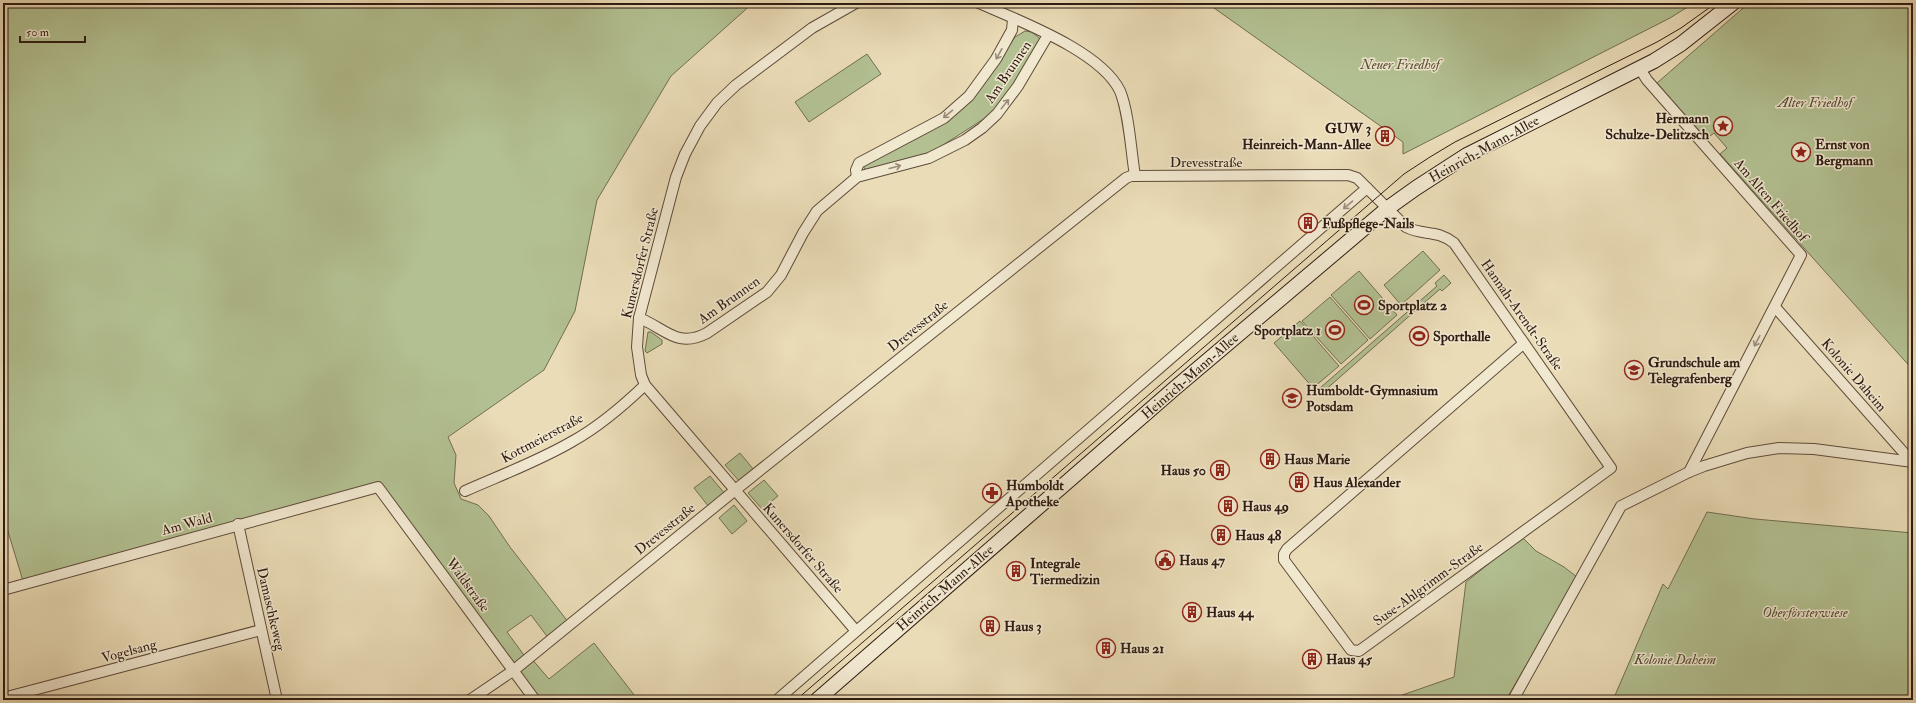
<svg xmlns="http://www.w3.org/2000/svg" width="1916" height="703" font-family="'IM FELL Double Pica',serif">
<rect width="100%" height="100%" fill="#eadcb7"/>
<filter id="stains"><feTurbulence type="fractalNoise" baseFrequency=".005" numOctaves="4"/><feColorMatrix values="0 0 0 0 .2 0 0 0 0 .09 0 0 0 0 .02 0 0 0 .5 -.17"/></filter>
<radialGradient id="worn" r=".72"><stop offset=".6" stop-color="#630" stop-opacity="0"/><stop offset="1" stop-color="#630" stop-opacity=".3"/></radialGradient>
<g fill="#b3c192" stroke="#716e52">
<polygon points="3,3 753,3 671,76 597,200 575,311 544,370 448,437 456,455 454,483 461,499 478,505 489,516 510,547 569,623 549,639 531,615 507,632 526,658 513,668 381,484 23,581 3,515"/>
<polygon points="1207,3 1694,3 1670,18 1403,154 1403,142"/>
<polygon points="1749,3 1913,3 1913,370 1720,154 1727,148 1714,133 1706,139 1657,83"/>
<polygon points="1025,31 1032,32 1040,39 1017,84 993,113 929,154 867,172 863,166 921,136 949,119 993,69 1015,37"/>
<polygon points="867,54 881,74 809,122 795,102"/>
<polygon points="1423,251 1440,270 1401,305 1384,285"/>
<polygon points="1359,271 1397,315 1370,339 1331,295"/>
<polygon points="1444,275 1451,283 1442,291 1440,289 1323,392 1320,388 1437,286 1435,283"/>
<polygon points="1330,297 1368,340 1341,364 1302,321"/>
<polygon points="1300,321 1339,366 1313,388 1274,343"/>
<polygon points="648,332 651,332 662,340 662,344 647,353 645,351"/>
<polygon points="740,453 754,470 740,482 725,465"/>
<polygon points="710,476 725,494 709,507 694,488"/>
<polygon points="764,480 778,496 762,509 748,493"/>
<polygon points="734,505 747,521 732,534 719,518"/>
<polygon points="1707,512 1755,519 1913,533 1913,700 1613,700 1663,584 1668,589"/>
<polygon points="1522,537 1536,551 1564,567 1577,577 1506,700 1388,700 1454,677 1466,582"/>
<polygon points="594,643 638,700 537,700 515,671 531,658 549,679"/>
</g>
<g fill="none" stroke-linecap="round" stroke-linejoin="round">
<g stroke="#5e4b3a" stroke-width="12">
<g id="minor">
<path d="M979,3C1019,21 1101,51 1120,91C1129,113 1131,151 1135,176"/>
<polyline points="1640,69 1647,80 1801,255 1689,472"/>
<polyline points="857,177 856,170 859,163 944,118 969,96 996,59 1012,30 1013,19"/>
<polyline points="1775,307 1912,462"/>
<path d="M639,318C665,328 677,349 707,333L767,292L781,275L803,233L817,211L857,177L929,158L965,140L982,128L997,114L1018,86L1048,35"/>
<path d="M465,491C501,475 539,461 573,441C600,426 623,406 645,385"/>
<polyline points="238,524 277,700"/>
<polyline points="3,590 378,487 535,700"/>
<polyline points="856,631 645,385 641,375 637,347 639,318 676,177 685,154 700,126 717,103 736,85 812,28 856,3"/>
<polyline points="3,698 261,630"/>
<path d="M470,700L514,670L739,487L1126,178L1131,176L1348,175L1357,178L1406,227C1423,236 1436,229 1454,243L1611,468L1359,651L1351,650L1284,560V554L1287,549L1524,343"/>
<polyline points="777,700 1367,188"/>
<polyline points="1513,700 1621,506 1689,472 1704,466 1747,453 1779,448 1814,449 1913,462"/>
</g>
</g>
<g stroke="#2f1b11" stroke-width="16">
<polyline id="secondary" points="817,700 1175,388 1388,208 1416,188 1467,155 1654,61 1681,44 1733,3"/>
</g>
<use href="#minor" stroke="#f1e8d0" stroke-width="10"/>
<use href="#secondary" stroke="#f1e8d0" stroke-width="14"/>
<polyline stroke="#2f1b11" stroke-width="1" points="796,700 1404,174 1430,157 1455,142 1657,42 1681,28 1716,3"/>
</g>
<defs><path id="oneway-shaft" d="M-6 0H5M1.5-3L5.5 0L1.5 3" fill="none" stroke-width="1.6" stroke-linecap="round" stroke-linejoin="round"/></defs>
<g stroke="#9a8c7a">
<use href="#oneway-shaft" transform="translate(999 54) rotate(119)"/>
<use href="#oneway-shaft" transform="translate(1005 104) rotate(-51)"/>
<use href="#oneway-shaft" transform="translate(948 114) rotate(141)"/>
<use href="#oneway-shaft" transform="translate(895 167) rotate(-15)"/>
<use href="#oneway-shaft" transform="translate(1348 205) rotate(140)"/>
<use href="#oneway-shaft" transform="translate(1757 341) rotate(118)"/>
</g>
<defs>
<g id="sight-ring" transform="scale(1)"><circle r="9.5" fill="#f1e8d0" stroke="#8f2418" stroke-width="1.5"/><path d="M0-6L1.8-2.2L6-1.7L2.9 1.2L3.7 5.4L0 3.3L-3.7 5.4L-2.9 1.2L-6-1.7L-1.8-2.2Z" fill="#8f2418"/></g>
<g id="building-ring" transform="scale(1)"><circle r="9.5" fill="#f1e8d0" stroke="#8f2418" stroke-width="1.5"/><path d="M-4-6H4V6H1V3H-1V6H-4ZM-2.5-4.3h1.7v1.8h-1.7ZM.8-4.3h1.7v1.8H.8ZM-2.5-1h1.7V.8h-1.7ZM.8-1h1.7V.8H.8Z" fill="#8f2418"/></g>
<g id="stadium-ring" transform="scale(1)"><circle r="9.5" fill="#f1e8d0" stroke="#8f2418" stroke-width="1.5"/><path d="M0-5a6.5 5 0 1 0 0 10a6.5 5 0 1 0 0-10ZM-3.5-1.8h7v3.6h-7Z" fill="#8f2418"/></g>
<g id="school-ring" transform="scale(1)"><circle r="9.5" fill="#f1e8d0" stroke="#8f2418" stroke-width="1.5"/><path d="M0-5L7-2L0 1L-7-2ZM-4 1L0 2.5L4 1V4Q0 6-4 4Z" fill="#8f2418"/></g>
<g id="pharmacy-ring" transform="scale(1)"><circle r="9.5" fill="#f1e8d0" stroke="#8f2418" stroke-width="1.5"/><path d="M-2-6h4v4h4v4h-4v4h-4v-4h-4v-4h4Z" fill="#8f2418"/></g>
<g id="civic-ring" transform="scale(1)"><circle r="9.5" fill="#f1e8d0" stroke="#8f2418" stroke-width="1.5"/><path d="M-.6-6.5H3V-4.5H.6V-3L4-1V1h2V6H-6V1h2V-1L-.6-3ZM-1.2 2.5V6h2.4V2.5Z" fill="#8f2418"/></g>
</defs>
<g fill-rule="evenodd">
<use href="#sight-ring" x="1723" y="126"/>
<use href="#building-ring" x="1385" y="136"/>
<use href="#sight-ring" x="1801" y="152"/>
<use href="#building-ring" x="1308" y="223"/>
<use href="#stadium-ring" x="1364" y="305"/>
<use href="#stadium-ring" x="1335" y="330"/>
<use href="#stadium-ring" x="1419" y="336"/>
<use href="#school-ring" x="1634" y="370"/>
<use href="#school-ring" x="1292" y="398"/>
<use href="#building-ring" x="1270" y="459"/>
<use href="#building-ring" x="1220" y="470"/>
<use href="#building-ring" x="1299" y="482"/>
<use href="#pharmacy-ring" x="992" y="493"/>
<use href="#building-ring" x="1228" y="506"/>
<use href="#building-ring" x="1221" y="535"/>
<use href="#civic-ring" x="1165" y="560"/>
<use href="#building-ring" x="1016" y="571"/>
<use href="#building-ring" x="1192" y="612"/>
<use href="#building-ring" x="990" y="626"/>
<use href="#building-ring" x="1106" y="648"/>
<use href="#building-ring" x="1312" y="659"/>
</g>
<g text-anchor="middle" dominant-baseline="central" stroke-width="3" stroke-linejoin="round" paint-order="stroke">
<g font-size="14" font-style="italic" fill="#574d38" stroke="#f1e8d0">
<text x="1400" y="64">Neuer Friedhof</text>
<text x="1815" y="102">Alter Friedhof</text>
<text x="1805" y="612">Oberförsterwiese</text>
<text x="1675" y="659">Kolonie Daheim</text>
</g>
<g font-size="14" fill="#2f1b11" stroke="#f1e8d0">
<text transform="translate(1008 72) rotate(-56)">Am Brunnen</text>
<text transform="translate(1484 149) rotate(-29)">Heinrich-Mann-Allee</text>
<text x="1206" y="162">Drevesstraße</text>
<text transform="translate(1771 200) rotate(49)">Am Alten Friedhof</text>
<text transform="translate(640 263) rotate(-76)">Kunersdorfer Straße</text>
<text transform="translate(729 300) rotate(-35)">Am Brunnen</text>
<text transform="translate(1522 315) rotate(55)">Hannah-Arendt-Straße</text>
<text transform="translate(918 326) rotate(-39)">Drevesstraße</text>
<text transform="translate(1854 375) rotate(49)">Kolonie Daheim</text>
<text transform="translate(1190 376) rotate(-41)">Heinrich-Mann-Allee</text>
<text transform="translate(542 438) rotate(-28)">Kottmeierstraße</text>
<text transform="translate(187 524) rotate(-15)">Am Wald</text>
<text transform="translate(665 529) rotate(-39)">Drevesstraße</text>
<text transform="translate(803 548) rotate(49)">Kunersdorfer Straße</text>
<text transform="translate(1428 584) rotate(-36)">Suse-Ahlgrimm-Straße</text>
<text transform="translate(468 585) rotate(54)">Waldstraße</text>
<text transform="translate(945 588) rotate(-41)">Heinrich-Mann-Allee</text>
<text transform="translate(271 609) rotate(77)">Damaschkeweg</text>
<text transform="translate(129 651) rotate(-15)">Vogelsang</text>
</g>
<g font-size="14" font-weight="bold" fill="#2f1b11" stroke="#f1e8d0" text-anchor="start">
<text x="1709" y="118" text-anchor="end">Hermann<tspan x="1709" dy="16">Schulze-Delitzsch</tspan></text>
<text x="1371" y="128" text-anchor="end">GUW 3<tspan x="1371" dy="16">Heinreich-Mann-Allee</tspan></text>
<text x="1815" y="144">Ernst von<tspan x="1815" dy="16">Bergmann</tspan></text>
<text x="1322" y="223">Fußpflege-Nails</text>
<text x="1378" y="305">Sportplatz 2</text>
<text x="1321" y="330" text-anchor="end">Sportplatz 1</text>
<text x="1433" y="336">Sporthalle</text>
<text x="1648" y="362">Grundschule am<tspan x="1648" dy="16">Telegrafenberg</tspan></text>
<text x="1306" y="390">Humboldt-Gymnasium<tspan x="1306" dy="16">Potsdam</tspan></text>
<text x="1284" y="459">Haus Marie</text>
<text x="1206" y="470" text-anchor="end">Haus 50</text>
<text x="1313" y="482">Haus Alexander</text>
<text x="1006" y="485">Humboldt<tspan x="1006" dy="16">Apotheke</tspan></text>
<text x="1242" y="506">Haus 49</text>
<text x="1235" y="535">Haus 48</text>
<text x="1179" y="560">Haus 47</text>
<text x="1030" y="563">Integrale<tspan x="1030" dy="16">Tiermedizin</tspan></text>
<text x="1206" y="612">Haus 44</text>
<text x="1004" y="626">Haus 3</text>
<text x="1120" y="648">Haus 21</text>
<text x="1326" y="659">Haus 45</text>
</g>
</g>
<rect width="1916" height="703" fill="none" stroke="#eadcb7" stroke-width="16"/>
<rect x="4" y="4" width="1908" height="695" fill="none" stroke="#2f1b11" stroke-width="2"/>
<rect x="8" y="8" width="1900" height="687" fill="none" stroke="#2f1b11"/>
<path d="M20 36v6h65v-6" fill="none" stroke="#2f1b11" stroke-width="2"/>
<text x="26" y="36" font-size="12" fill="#2f1b11" stroke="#f1e8d0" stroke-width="3" paint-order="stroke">50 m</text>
<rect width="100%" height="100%" filter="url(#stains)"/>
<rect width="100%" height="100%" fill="url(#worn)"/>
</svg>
